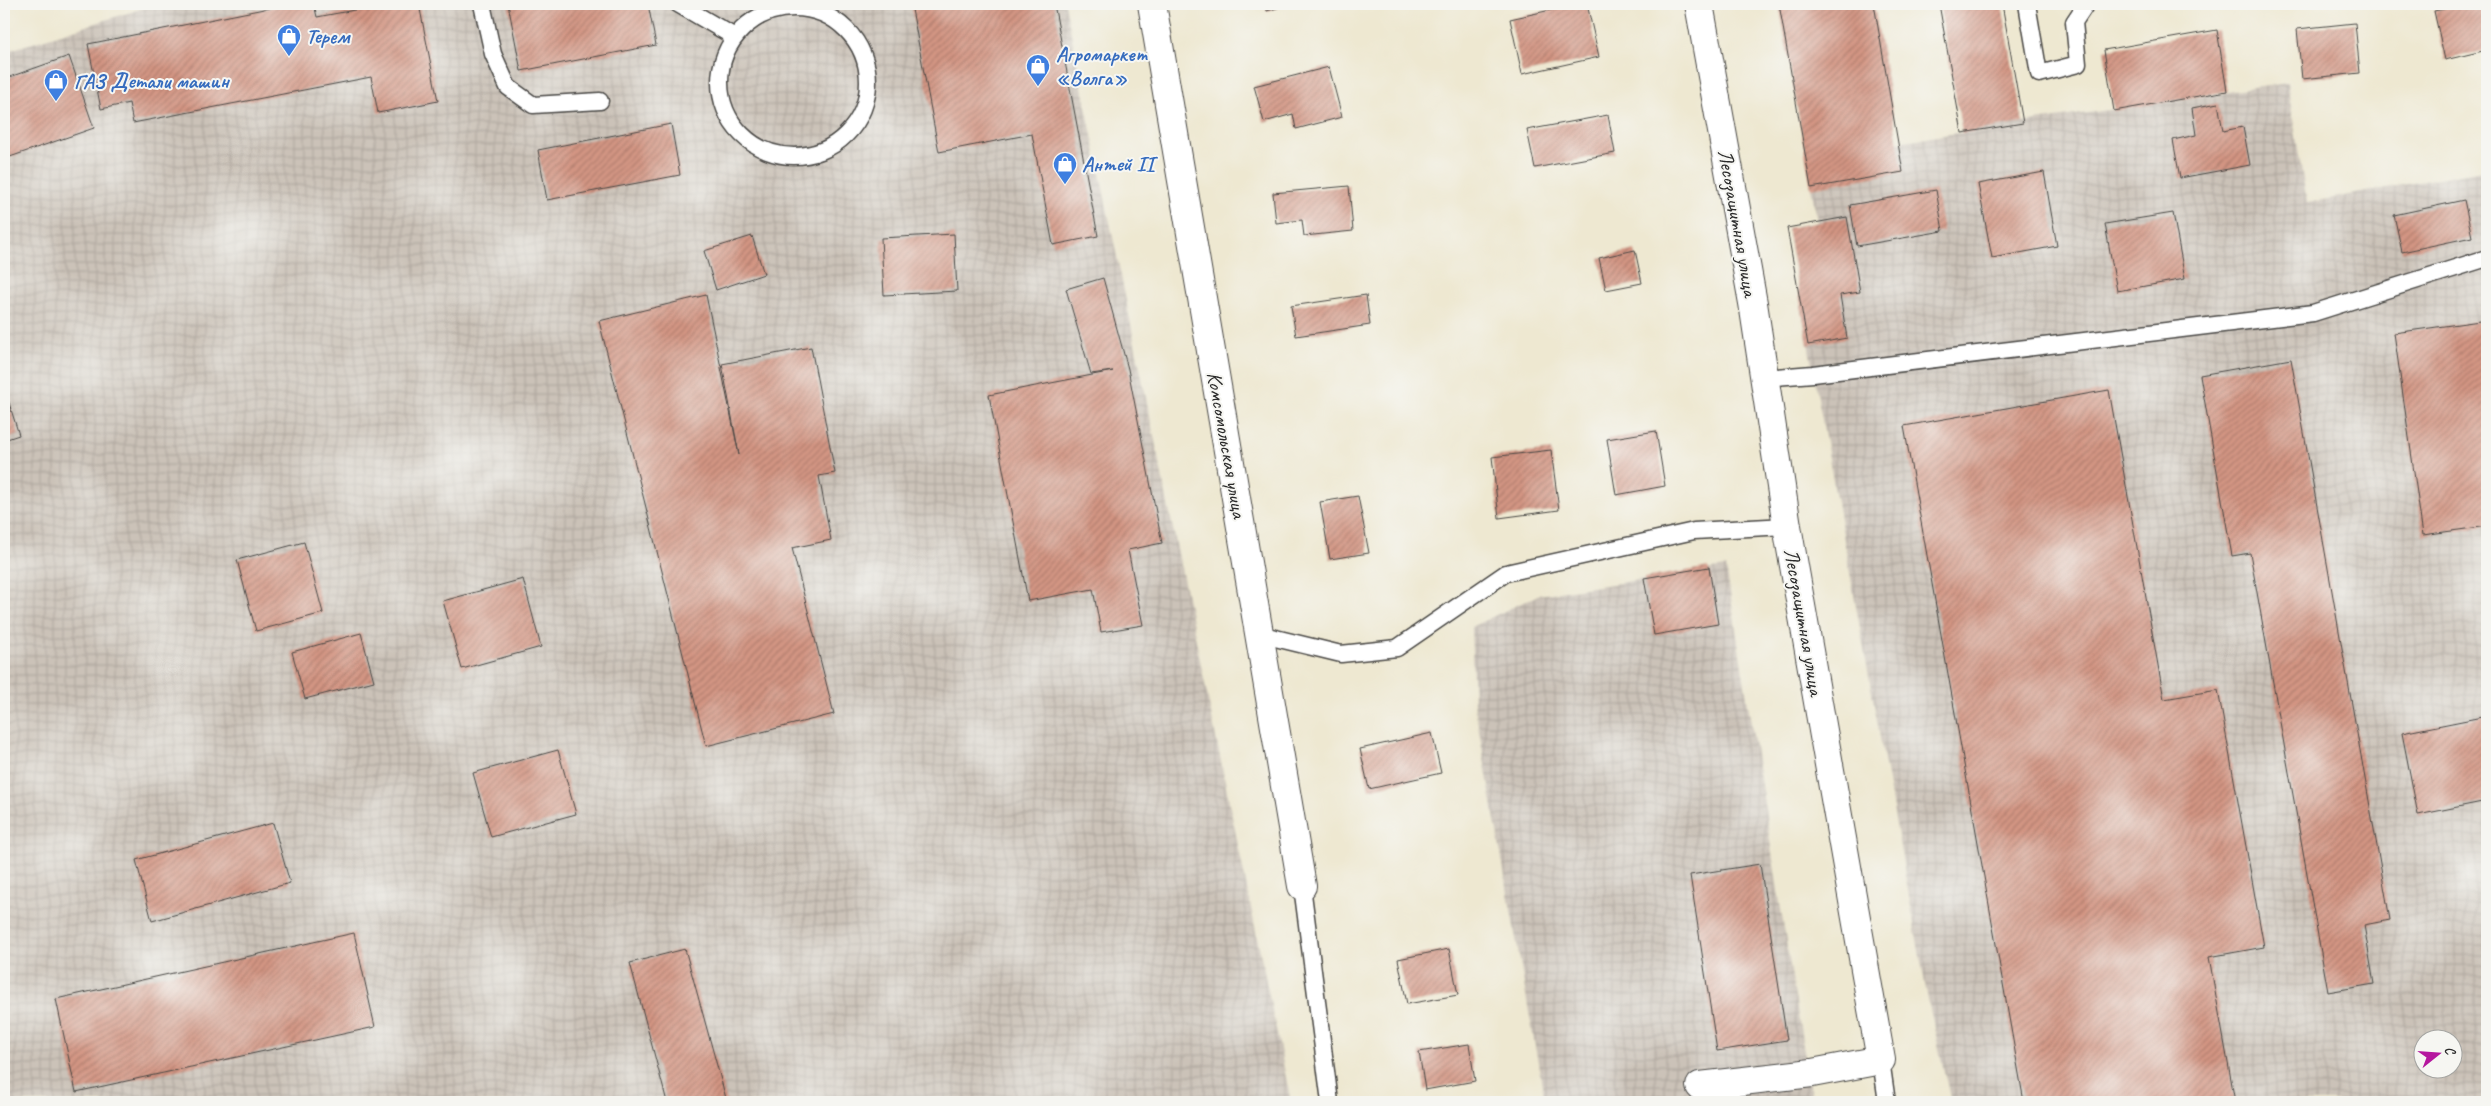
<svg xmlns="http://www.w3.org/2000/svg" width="2491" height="1106" font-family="Caveat,sans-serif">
<defs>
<pattern id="industrial-grid" width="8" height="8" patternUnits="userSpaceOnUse" patternTransform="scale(1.25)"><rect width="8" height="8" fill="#cbc2b8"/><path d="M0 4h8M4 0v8" fill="none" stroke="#aea79e"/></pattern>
<pattern id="building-hatch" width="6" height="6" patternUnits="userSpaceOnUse" patternTransform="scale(1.25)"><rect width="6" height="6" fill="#d39583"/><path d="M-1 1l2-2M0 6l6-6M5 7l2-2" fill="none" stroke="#ab7a6b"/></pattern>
</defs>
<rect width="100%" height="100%" fill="#f6f6f2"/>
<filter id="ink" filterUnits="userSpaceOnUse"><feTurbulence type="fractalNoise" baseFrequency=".02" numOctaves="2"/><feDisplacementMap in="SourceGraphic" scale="10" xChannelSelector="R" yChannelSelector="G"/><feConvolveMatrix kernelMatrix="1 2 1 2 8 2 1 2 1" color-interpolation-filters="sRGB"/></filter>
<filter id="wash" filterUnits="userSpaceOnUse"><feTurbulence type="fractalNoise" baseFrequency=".0096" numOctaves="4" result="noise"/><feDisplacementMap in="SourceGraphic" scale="20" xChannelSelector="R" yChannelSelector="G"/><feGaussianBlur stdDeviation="1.12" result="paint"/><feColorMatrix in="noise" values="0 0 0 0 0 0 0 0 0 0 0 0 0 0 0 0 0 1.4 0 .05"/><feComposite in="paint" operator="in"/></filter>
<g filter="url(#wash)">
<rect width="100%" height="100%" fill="#eee8d1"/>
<g fill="url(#industrial-grid)" fill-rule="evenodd">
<polygon points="156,4 1065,4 1291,1102 4,1102 4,52"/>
<path d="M2287,83L2307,203L2487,169V1102H1951L1928,1000L1787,228L1818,222L1811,188L1903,172L1898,142ZM2424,1038H2454V1068H2424Z"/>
<polygon points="1726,567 1812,1102 1545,1102 1474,702 1471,627 1538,595"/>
</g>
<g id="blocks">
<g fill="url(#building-hatch)">
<polygon points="289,4 314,4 317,17 360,9 359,4 419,4 438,101 378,113 371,77 133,123 129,103 101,109 88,44"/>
<polygon points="508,4 648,4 656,45 521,71"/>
<polygon points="911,4 1054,4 1098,236 1053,245 1032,134 939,152"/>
<polygon points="1236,4 1252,4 1238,8"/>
<polygon points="1265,4 1290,4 1267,11"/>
<polygon points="1578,4 1587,4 1599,57 1522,74 1510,19"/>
<polygon points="1779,4 1874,4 1903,172 1811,188"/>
<polygon points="1939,4 2002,4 2023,123 1962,133"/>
<polygon points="2468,4 2487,4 2487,50 2445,60 2434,11"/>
<polygon points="2355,23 2360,73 2302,79 2297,29"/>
<polygon points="2217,30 2227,91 2114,111 2104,50"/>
<polygon points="69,56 94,128 4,159 4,79"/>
<polygon points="1329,67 1342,117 1296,129 1293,114 1264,122 1254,86"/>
<polygon points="2218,103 2223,131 2243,127 2250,165 2180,178 2173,140 2196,135 2192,108"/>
<polygon points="1608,115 1615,153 1535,168 1527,130"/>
<polygon points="671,124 680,175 547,200 538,150"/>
<polygon points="2044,172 2057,246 1992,258 1978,184"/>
<polygon points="1349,186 1353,231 1304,236 1302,220 1276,223 1273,193"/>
<polygon points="1936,190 1943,231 1857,246 1850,205"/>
<polygon points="2487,194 2487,219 2486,219 2481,196"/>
<polygon points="2464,200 2472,237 2402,252 2394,215"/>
<polygon points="2173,213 2185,279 2117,291 2105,224"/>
<polygon points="1847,217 1860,292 1840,295 1847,338 1808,345 1787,228"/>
<polygon points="954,234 957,291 884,295 881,238"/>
<polygon points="752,236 764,274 716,290 704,251"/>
<polygon points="1635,250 1642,283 1606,290 1599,258"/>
<polygon points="1103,278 1128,369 1162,543 1128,550 1143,625 1101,632 1093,589 1028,601 989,395 1113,371 1091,374 1066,289"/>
<polygon points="706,295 739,455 722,364 811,347 835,473 819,476 831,540 792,548 834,714 706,746 599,321"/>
<polygon points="1366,295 1370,325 1296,336 1291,306"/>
<polygon points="2487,320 2487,526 2423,535 2394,333"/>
<polygon points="2291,359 2390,920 2364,925 2374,984 2328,992 2250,553 2232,556 2200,375"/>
<polygon points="4,387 19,435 4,440"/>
<polygon points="2109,390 2164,699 2218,690 2264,947 2209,957 2235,1102 2024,1102 1904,426"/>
<polygon points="1656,431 1665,486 1616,495 1607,439"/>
<polygon points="1551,450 1559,510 1499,518 1492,457"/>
<polygon points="1358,496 1369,553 1330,559 1320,502"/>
<polygon points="304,542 323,613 256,631 237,560"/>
<polygon points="1709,567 1718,624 1654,635 1644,578"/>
<polygon points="523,579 541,647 462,669 443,601"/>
<polygon points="361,633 374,681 305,699 292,652"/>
<polygon points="2487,716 2487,801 2418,815 2402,733"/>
<polygon points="1432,733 1441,773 1369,789 1360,749"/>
<polygon points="558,750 576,814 491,837 473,773"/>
<polygon points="273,823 290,883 152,921 136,860"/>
<polygon points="1760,864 1787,1040 1717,1051 1690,875"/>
<polygon points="354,933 375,1027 76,1092 56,999"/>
<polygon points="685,949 727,1102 667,1102 630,963"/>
<polygon points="1449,949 1458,995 1407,1004 1398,959"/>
<polygon points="1469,1044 1475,1081 1425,1090 1419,1052"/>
</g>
</g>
</g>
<g filter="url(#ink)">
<use href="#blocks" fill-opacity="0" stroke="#484744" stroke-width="1"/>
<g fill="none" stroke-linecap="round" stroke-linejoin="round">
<g stroke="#484744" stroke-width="19">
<g id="service">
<polyline points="482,4 493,54 508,87 533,105 600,101"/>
<polyline points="678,4 733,36"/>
<polyline points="2027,4 2039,74 2078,64 2074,22 2086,4"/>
<circle cx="794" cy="82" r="74"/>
<polyline points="1763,378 1813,374 2313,313 2487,258"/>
<polyline points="1259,634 1341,654 1397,648 1506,573 1694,531 1787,526"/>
<polyline points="1302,886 1330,1102"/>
<polyline points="1881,1060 1887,1102"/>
</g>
</g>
<g stroke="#484744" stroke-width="30">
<g id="minor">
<polyline points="1152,4 1302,886"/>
<polyline points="1699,4 1753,303 1787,526 1881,1060 1812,1073 1700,1086"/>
</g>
</g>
<use href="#service" stroke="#fff" stroke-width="16"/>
<use href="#minor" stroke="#fff" stroke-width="28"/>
</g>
</g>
<defs>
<g id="shop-pin" transform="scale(1.25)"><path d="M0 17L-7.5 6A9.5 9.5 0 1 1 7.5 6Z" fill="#3f7fe0" stroke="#f6f6f2"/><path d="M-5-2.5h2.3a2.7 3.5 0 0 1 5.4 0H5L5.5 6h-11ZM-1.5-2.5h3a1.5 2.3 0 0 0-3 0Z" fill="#fff"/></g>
</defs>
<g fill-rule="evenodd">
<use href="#shop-pin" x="289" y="36"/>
<use href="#shop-pin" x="1038" y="66"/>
<use href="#shop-pin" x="56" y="81"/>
<use href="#shop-pin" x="1065" y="164"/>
</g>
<g text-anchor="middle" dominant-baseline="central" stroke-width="4" stroke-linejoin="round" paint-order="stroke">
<g font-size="21" font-weight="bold" fill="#366cbe" stroke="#f6f6f2" text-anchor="start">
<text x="306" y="36">Терем</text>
<text x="1056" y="54">Агромаркет<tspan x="1056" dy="24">«Волга»</tspan></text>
<text x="74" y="81">ГАЗ Детали машин</text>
<text x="1082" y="164">Антей II</text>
</g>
<g font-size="21" fill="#2b2b2b" stroke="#f6f6f2">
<text transform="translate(1738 223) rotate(80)">Лесозащитная улица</text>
<text transform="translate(1227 445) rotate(80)">Комсомольская улица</text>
<text transform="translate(1804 622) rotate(80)">Лесозащитная улица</text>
</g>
</g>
<rect width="2491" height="1106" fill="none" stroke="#f6f6f2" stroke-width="20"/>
<g transform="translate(2438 1054) rotate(73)"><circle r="24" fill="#f6f6f2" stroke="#a5a5a2"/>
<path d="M0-4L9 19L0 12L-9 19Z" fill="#b5179e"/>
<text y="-8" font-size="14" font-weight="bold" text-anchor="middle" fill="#2b2b2b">С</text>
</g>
</svg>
